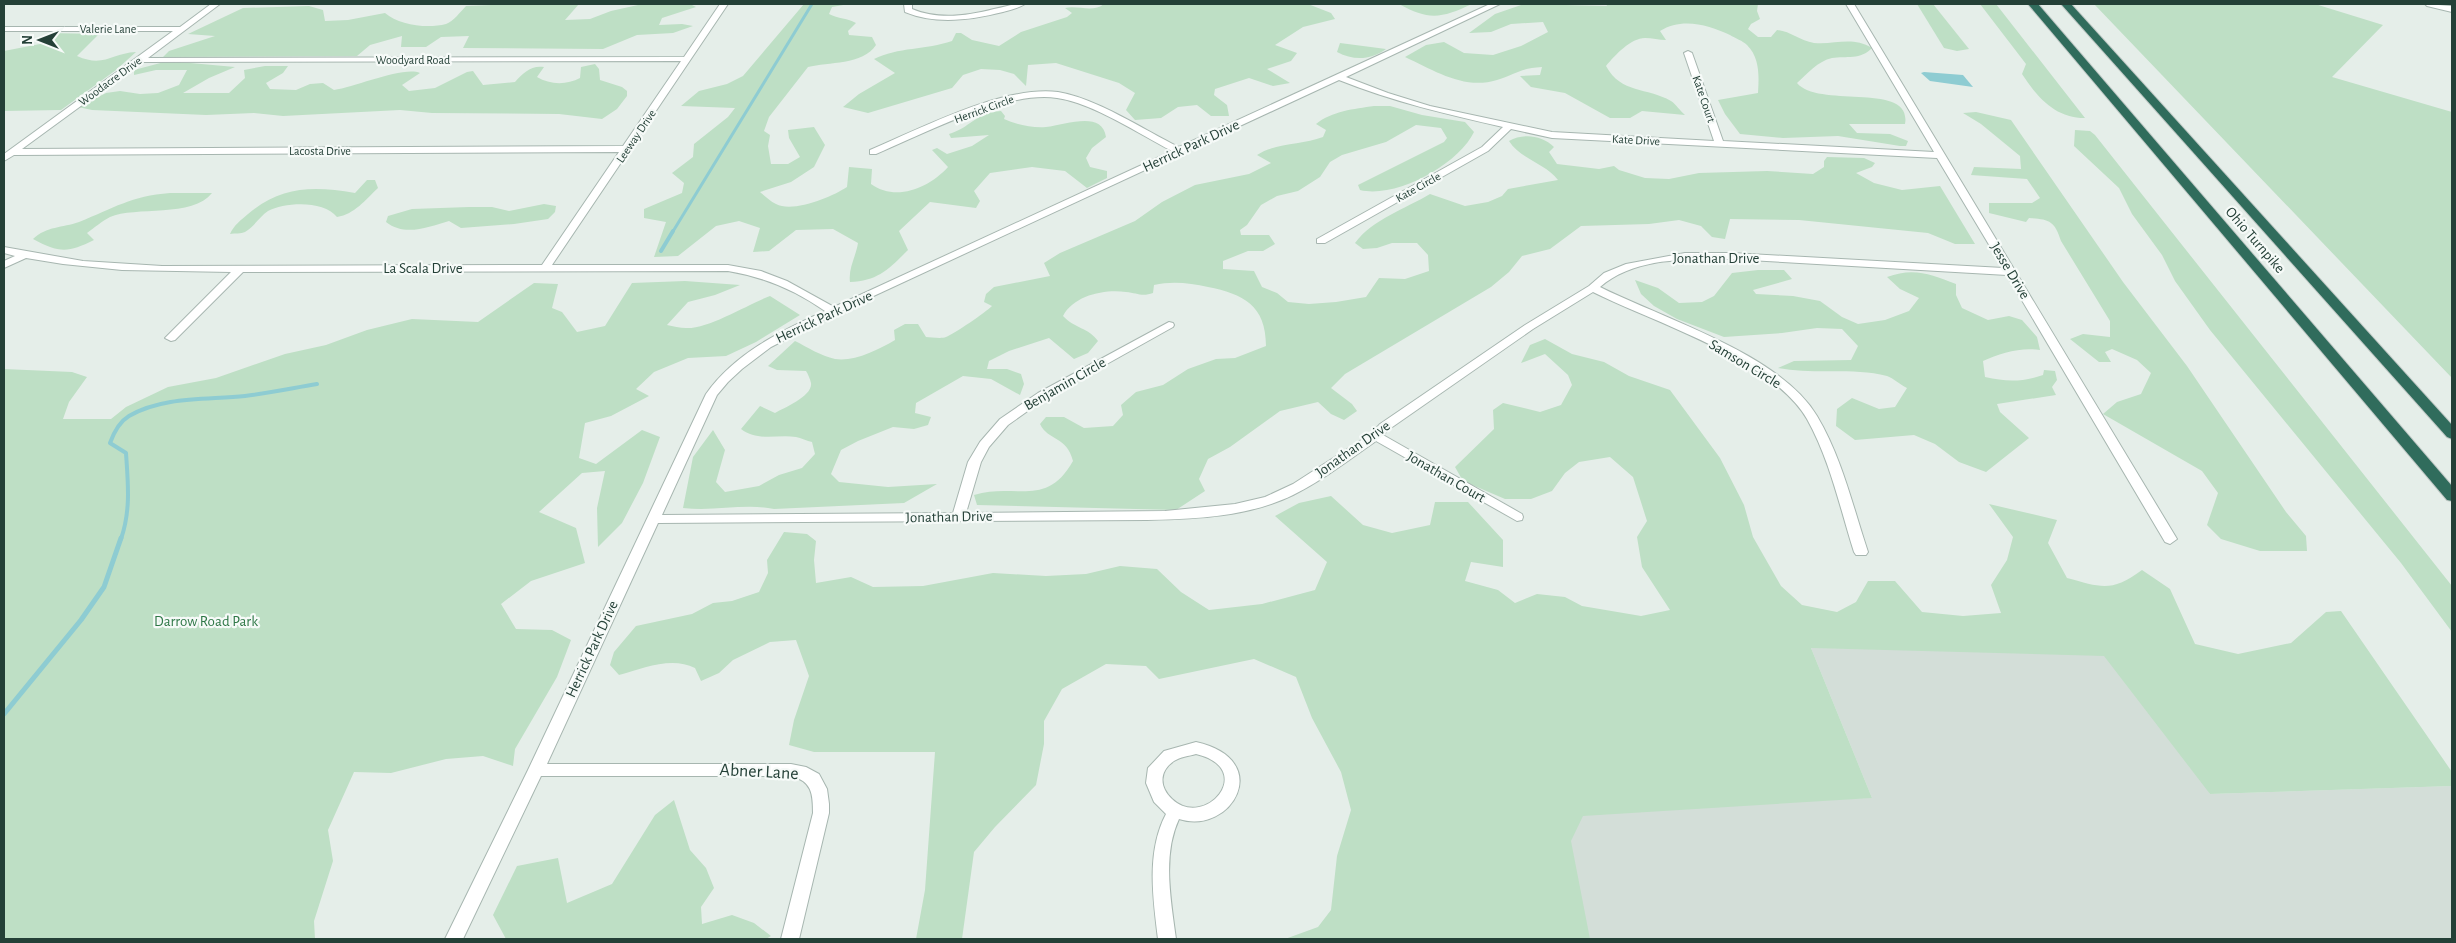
<svg xmlns="http://www.w3.org/2000/svg" width="2456" height="943" font-family="'Alegreya Sans',sans-serif">
<rect width="100%" height="100%" fill="#e5eee9"/>
<polygon fill="#d3ded8" points="1811,648 2131,650 2210,794 2452,786 2452,939 1571,939 1547,805 1872,798"/>
<g fill="#bedfc5">
<path d="M517,4H579L565,20L590,19L611,11L638,5L690,4L696,7L662,18L659,25L682,24L693,26L673,33L637,35L603,49L463,48L469,36L441,37L426,47H401L402,36L370,45L357,56L163,57L169,51L215,36L188,34L243,8L309,6L323,10L325,21L348,20L385,13C399,25 427,29 446,24C453,22 461,11 466,6Z"/>
<path d="M804,4H849L832,7L829,14C838,19 848,18 856,23L848,31L849,35L872,37L876,45C863,65 828,62 808,67L769,117L764,131L770,135L768,146L771,164H788L800,157L789,138L788,130L814,127L825,145L814,167L791,182L760,192C765,196 770,201 776,204C793,213 832,197 847,187L849,167L872,169L871,184C896,202 929,188 948,167L932,150L937,148L947,154L972,146L989,135L951,138L949,134C970,128 975,113 1001,111L1005,116L1004,119C1017,125 1033,128 1046,127C1066,125 1102,110 1106,137L1092,148L1086,158L1090,167L1107,171V178L1087,188L1065,171L1032,167L990,173L974,191L980,201L976,208L930,202L899,231L908,250C889,269 878,281 850,282C848,269 856,256 858,243L833,229L796,230L769,251L753,252L760,228L739,221L716,226L678,256L654,257L666,222L644,218V209L682,193L684,183L672,173L693,157L694,144L728,117L735,108L681,106L699,91L727,84L743,76Z"/>
<path d="M1104,4H1308L1331,13L1335,19L1303,27L1275,45L1297,53L1291,61L1267,69L1290,83L1273,86L1249,78L1215,89L1214,95L1227,105L1229,116H1211L1197,105L1178,107L1161,118L1135,120L1126,110L1135,93L1119,83L1056,63L1028,65L1026,86L1014,74L1000,70L981,69L963,75L952,88L868,113L843,107L859,94L895,73L874,59C898,47 926,50 952,41L956,33H961L972,40L999,46L1021,32L1067,17L1072,13L1065,8C1078,5 1093,13 1104,4Z"/>
<path d="M1399,4H1472C1442,18 1429,21 1399,4Z"/>
<path d="M1524,4L1607,6L1606,4H1758L1757,11L1760,19L1751,24L1748,29L1758,37H1771L1777,30C1790,31 1800,41 1814,43C1835,45 1852,36 1872,48C1861,60 1846,56 1832,58C1818,61 1807,74 1797,83C1818,109 1913,81 1905,124H1849L1857,133L1890,134L1908,141L1906,146H1900L1838,136L1783,138L1740,134L1725,114L1718,100L1758,93C1759,76 1760,58 1747,45C1743,41 1735,38 1730,35C1709,25 1682,17 1660,31L1666,40C1659,40 1652,38 1645,38C1631,38 1615,55 1606,66C1621,94 1647,87 1671,101C1676,104 1680,111 1685,115L1642,111L1630,118H1610L1565,93L1531,87L1520,76L1540,75L1542,67C1520,68 1516,74 1497,80C1464,90 1435,71 1405,57L1426,45L1444,42L1464,53L1493,55L1521,46L1548,32L1543,22L1511,24L1491,32L1469,33L1495,14Z"/>
<polygon points="1917,4 1933,4 1969,49 1957,51 1944,48"/>
<path d="M1980,4H1996L2085,118C2055,118 2037,97 2022,74L2026,64Z"/>
<polygon points="2094,4 2315,4 2383,25 2332,77 2452,112 2452,378"/>
<path d="M49,33L99,34L77,56C104,68 112,53 136,52L116,70L61,110L4,111V51L40,44Z"/>
<path d="M1340,43L1386,49C1371,60 1354,61 1337,52Z"/>
<path d="M168,61L235,67L209,78L183,93H229L245,78L244,70L265,66H288L283,73L266,83L270,89L296,90L310,84L323,83L334,90C356,87 403,66 420,73L402,85L409,91L435,88L467,72L473,71L483,85L515,82C523,73 531,65 544,67L537,77C550,85 567,85 580,78L581,67L595,64L599,69L600,80L622,87L627,91V96L617,109L602,119L559,114L432,113L400,110L283,116L254,113L206,115L92,110L78,107L106,93L120,91L140,94L158,93L179,85L187,70H156L134,75V70Z"/>
<path d="M1374,106H1390L1422,115L1465,122L1474,132C1459,164 1396,199 1360,190L1358,185L1444,142L1447,138L1441,128L1416,125L1386,142L1342,155L1330,162L1320,177L1298,191L1277,196L1261,205L1247,225L1240,230L1241,235H1269L1275,244L1263,251H1248L1223,261V269L1254,271L1262,287L1277,293L1288,302L1309,304L1336,302L1366,297L1379,278L1405,279L1429,271L1428,255L1417,243H1392L1377,248L1363,249L1355,243C1373,219 1405,209 1430,194L1465,206L1488,202L1502,196L1508,189L1558,180C1545,163 1520,159 1509,141C1523,133 1542,135 1554,147L1549,152L1557,164L1599,169L1614,166L1619,170L1645,178L1669,179L1699,173L1767,171L1813,174L1824,167V161L1827,157L1864,158L1875,163L1872,167L1856,173L1874,183L1902,190L1940,186L1975,244H1955L1928,233L1799,220L1730,219L1725,239L1712,237L1701,226L1679,220L1649,224L1581,226L1550,249L1522,256L1509,272L1491,287L1345,374L1331,388L1352,404L1357,411L1344,420L1331,414L1318,402L1280,411L1230,447L1208,459L1199,479L1205,491L1176,510L977,505L974,495C1015,482 1046,509 1073,461C1067,436 1048,441 1040,424L1046,417H1064L1084,428L1113,426L1123,415L1121,405L1136,392L1163,385L1188,369L1216,359L1235,358L1266,346C1266,305 1243,294 1208,287C1190,283 1172,281 1154,285L1153,293C1142,297 1137,293 1126,292C1105,289 1074,295 1063,316C1074,328 1089,328 1098,341L1088,353L1074,359L1049,338L1009,351L989,361L987,369H1007L1021,374L1024,384L1020,395L991,379L963,376L916,403L915,413L931,417L928,425L914,429L893,427L858,441L841,450L831,474L839,482L888,487L937,484L904,503L774,509C744,503 714,512 683,508L693,457L713,430L725,450L716,482L725,492L759,486L779,475L802,468L815,454L812,442C807,441 801,438 796,437C777,434 758,442 741,429L760,406L775,413C784,408 813,396 811,383C810,379 808,374 806,371L777,370L768,366L795,341C807,347 821,356 835,359C854,362 878,350 895,340L894,330L905,324H918L926,337C931,337 941,339 946,337C954,334 986,312 992,306L984,302L986,294L994,287L1050,276L1044,263L1060,253L1135,221L1162,202L1195,185L1249,174L1271,163L1257,155C1275,143 1302,145 1323,137L1326,130L1316,124C1332,111 1354,109 1374,106Z"/>
<path d="M1976,112L2011,120L2123,282L2187,366L2286,512L2306,536L2307,551H2260L2221,539L2207,525L2218,493L2202,471L2103,414L2117,402L2141,394L2151,373L2137,360L2112,349L2105,352L2111,362H2099L2070,339L2083,334L2110,337V321L2061,241C2055,221 2049,219 2029,218L2026,222L1989,213V203H2032L2040,198L2027,179L1971,175L1974,167L2021,169L2020,156L1981,124L1963,113Z"/>
<polygon points="2075,130 2090,131 2095,135 2452,586 2452,632 2401,563 2210,330 2175,281 2162,255 2132,214 2119,188 2074,146"/>
<path d="M367,180H375L378,188C365,200 355,214 337,217C324,200 285,202 268,211C260,216 254,227 245,232C241,234 235,233 230,234C234,225 241,220 248,214C281,186 313,186 355,193Z"/>
<path d="M170,193H212C193,218 135,206 110,217C102,221 94,228 87,233L94,240C68,253 59,253 33,239C47,226 62,228 79,222C114,208 131,196 170,193Z"/>
<path d="M544,204L556,206L555,212L548,219L514,224L461,228L449,221C428,227 405,237 386,222L388,216L412,209L469,207H492L509,211Z"/>
<path d="M1758,270H1784L1792,279L1753,290L1756,294L1793,296L1820,301L1842,317L1858,324L1885,320L1909,311L1919,298L1900,289L1887,277C1913,267 1931,274 1956,284V295L1962,308L1988,320L2009,316L2022,320L2037,337L2040,350C2021,347 2000,353 1983,361L1985,377C2007,382 2022,382 2043,375L2044,370L2055,371L2057,380L2052,387L2056,395L1997,404L2000,412L2029,438L1986,472L1959,462L1935,444L1914,435L1855,440L1836,426L1837,409L1852,398L1879,409L1895,407L1907,388C1901,385 1893,378 1887,376C1852,367 1814,375 1778,368L1794,361L1851,360L1858,346L1842,329L1817,328L1782,333L1724,337L1677,319L1654,306L1641,294L1635,280L1658,288L1679,303L1702,302L1714,296L1732,273Z"/>
<path d="M685,281L740,285L715,295L688,302L667,325C673,326 680,328 686,328C709,329 748,304 770,296L800,315L756,342L726,356L688,358L654,372L636,389L649,396L611,416L585,423L579,458L596,464L642,430L660,437L643,483L622,523L598,547L597,508L605,471L582,473L539,512L576,528L585,563L531,581L501,604L516,629L552,630L571,640L557,677L515,749L513,766L483,756L446,759L391,773L354,772L328,830L333,861L314,921L315,939H4V369L72,372L87,377L69,402L63,419H111L126,407L168,387L216,378L285,354L326,345L367,330L412,319L478,322L534,283L558,284L552,308L562,312L577,332L605,326L632,283Z"/>
<path d="M1545,339L1572,354L1604,362L1629,376L1670,390L1720,458L1744,505L1753,537L1781,586L1802,605L1837,612L1856,602L1868,581H1895L1922,612L1963,616L2001,613L1991,585L2007,560L2013,537L1989,504L2057,520L2048,543L2067,578C2101,587 2111,593 2142,570L2170,589L2195,644L2238,654L2291,643L2326,612L2341,611L2452,772V786L2210,794L2104,656L1811,648L1872,798L1583,816L1571,841L1590,939H1285L1318,927L1331,910L1337,856L1351,810L1341,772L1312,718L1296,677L1254,659L1159,679L1146,666L1106,664L1062,689L1044,721V744L1036,785L995,827L974,852L962,939H916L925,890L935,752H814L789,745L794,720L809,676L796,640L770,642L733,660L719,673L701,681L695,668C672,656 643,668 619,675L610,665L614,652L636,626L692,614L713,603L732,601L759,592L768,573L767,560L784,532L807,534L816,541L814,560L816,583L851,577L873,587L923,586L993,573L1046,576L1086,574L1120,566L1157,569L1181,592L1209,610L1262,604L1315,590L1327,562L1275,516L1299,503L1331,496L1363,525L1392,533L1430,525L1435,502H1468L1503,540V567L1471,562L1465,581L1498,590L1515,603L1537,594L1565,597L1582,606L1641,616L1670,610L1642,567L1637,537L1647,521L1633,477L1610,457L1579,462L1565,473L1552,491L1531,499H1505L1463,481L1455,467L1494,429L1493,410L1503,403L1540,412L1561,405L1572,385L1568,375L1545,354L1521,363L1530,345Z"/>
<polygon points="674,800 690,850 706,868 714,888 701,907 702,924 732,915 754,923 771,936 766,939 506,939 493,915 517,866 558,858 567,903 612,884 655,815"/>
</g>
<polygon fill="#8eccd2" points="1924,72 1963,75 1973,87 1930,81 1921,73"/>
<g fill="none" stroke-linecap="round" stroke-linejoin="round">
<polyline stroke="#8eccd2" stroke-width="3" points="672,233 812,4"/>
<g stroke="#8eccd2" stroke-width="4">
<polyline points="661,251 673,231"/>
<path d="M121,539C131,510 128,483 126,453L110,443C114,432 119,422 129,416C163,396 208,400 245,396C269,393 293,388 317,384"/>
</g>
<polyline stroke="#8eccd2" stroke-width="5" points="4,714 81,620 104,587 121,538"/>
<g stroke="#a7b6b0" stroke-width="2">
<g id="minor">
<path d="M211,4H220L148,58L684,57L720,4H728L552,265H728L761,271L787,281L834,307L1172,151C1139,134 1093,103 1057,98C1007,90 923,134 876,154H870V150C920,129 1003,85 1058,92C1096,98 1144,130 1179,147L1490,4H1500L1346,77L1388,93L1430,106L1552,132L1714,141L1684,53L1688,51L1692,53L1723,141L1934,152L1846,4H1854L2177,539L2170,544L2165,542L2007,275L1731,259C1687,259 1635,257 1600,287C1664,319 1780,354 1817,416C1842,458 1853,507 1868,552L1866,555H1856L1854,552C1840,508 1830,460 1807,419C1772,359 1655,323 1593,292L1533,329L1388,430L1383,435L1522,514L1523,517L1522,520L1517,521L1376,441C1349,460 1323,480 1293,495C1248,517 1196,519 1147,520L658,523L547,764H791L806,767L819,774L827,789L829,804V813L799,939H781L813,813C813,794 812,781 791,776H541L463,939H445L528,770L706,394C735,353 781,331 825,311C795,290 764,277 728,271L243,272L175,340L171,341L165,338L231,272L122,270L63,264L26,258L4,268V261L15,256L4,253V247L83,261L162,266L542,265L619,152L14,155L4,161V154L173,31H4V27H180ZM681,61L623,146L22,149L141,62ZM1339,80C1394,102 1446,114 1503,127L1482,147L1317,239V243H1325L1488,151L1511,129L1552,138L1937,158L2003,268L1731,253H1685L1626,264L1604,273L1589,286L1525,325L1380,424L1372,433L1293,484L1265,497L1235,504L1165,511L966,513L981,462L989,447L1008,425L1046,398L1173,327L1174,325L1173,323L1169,322L1038,393L1000,419L980,442L968,462L953,513L662,515L717,395L728,382L742,369L771,347L837,313Z"/>
<path d="M904,4H912V9C938,20 967,16 994,9C1005,7 1014,3 1025,4C1019,8 1010,10 1003,12C970,20 937,25 905,12Z"/>
<path d="M1196,742C1276,760 1231,836 1179,819C1162,855 1171,901 1176,939H1158C1153,898 1146,852 1166,814L1154,802L1146,783L1148,768L1164,751ZM1196,754C1258,769 1205,830 1172,799C1159,787 1159,771 1174,761C1180,757 1189,756 1196,754Z"/>
</g>
</g>
<g stroke="#a7b6b0" stroke-width="2">
<polygon id="tertiary" points="2425,4 2452,6 2452,12 2427,6"/>
</g>
<g stroke="#c2cac7" stroke-width="2">
<g id="motorway">
<polygon points="2028,4 2038,4 2452,486 2452,501 2447,500"/>
<polygon points="2061,4 2071,4 2452,425 2452,439 2447,437"/>
</g>
</g>
<use href="#minor" fill="#fff" fill-rule="evenodd"/>
<use href="#tertiary" fill="#fff" fill-rule="evenodd"/>
<use href="#motorway" fill="#306c5c" fill-rule="evenodd"/>
</g>
<g text-anchor="middle" dominant-baseline="central" stroke-width="4.5" stroke-linejoin="round" paint-order="stroke">
<g font-size="12" fill="#244037" stroke="#f6faf8">
<text x="108" y="29">Valerie Lane</text>
<text x="413" y="60">Woodyard Road</text>
<text transform="translate(110 81) rotate(-36)">Woodacre Drive</text>
<text transform="translate(1704 99) rotate(71)">Kate Court</text>
<text transform="translate(984 109) rotate(-20)">Herrick Circle</text>
<text transform="translate(636 136) rotate(-56)">Leeway Drive</text>
<text transform="translate(1636 140) rotate(3)">Kate Drive</text>
<text x="320" y="151">Lacosta Drive</text>
<text transform="translate(1418 187) rotate(-29)">Kate Circle</text>
</g>
<g font-size="15" fill="#244037" stroke="#f6faf8">
<text transform="translate(1191 146) rotate(-25)">Herrick Park Drive</text>
<text transform="translate(2255 240) rotate(49)">Ohio Turnpike</text>
<text x="1716" y="258">Jonathan Drive</text>
<text x="423" y="268">La Scala Drive</text>
<text transform="translate(2010 271) rotate(59)">Jesse Drive</text>
<text transform="translate(824 317) rotate(-25)">Herrick Park Drive</text>
<text transform="translate(1745 364) rotate(31)">Samson Circle</text>
<text transform="translate(1065 384) rotate(-30)">Benjamin Circle</text>
<text transform="translate(1353 449) rotate(-35)">Jonathan Drive</text>
<text transform="translate(1446 477) rotate(30)">Jonathan Court</text>
<text transform="translate(949 517) rotate(-1)">Jonathan Drive</text>
<text transform="translate(592 649) rotate(-65)">Herrick Park Drive</text>
</g>
<g font-size="15" fill="#2e7746" stroke="#f6faf8">
<text x="206" y="621">Darrow Road Park</text>
</g>
<g font-size="18" fill="#244037" stroke="#f6faf8">
<text transform="translate(759 772) rotate(3)">Abner Lane</text>
</g>
</g>
<rect width="2456" height="943" fill="none" stroke="#244037" stroke-width="10"/>
<g transform="translate(40 40) rotate(270)" stroke="#f6faf8" stroke-width="4" paint-order="stroke">
<path d="M0-4L9 19L0 12L-9 19Z" fill="#244037"/>
<text y="-8" font-size="14" font-weight="bold" text-anchor="middle" fill="#244037">N</text>
</g>
</svg>
